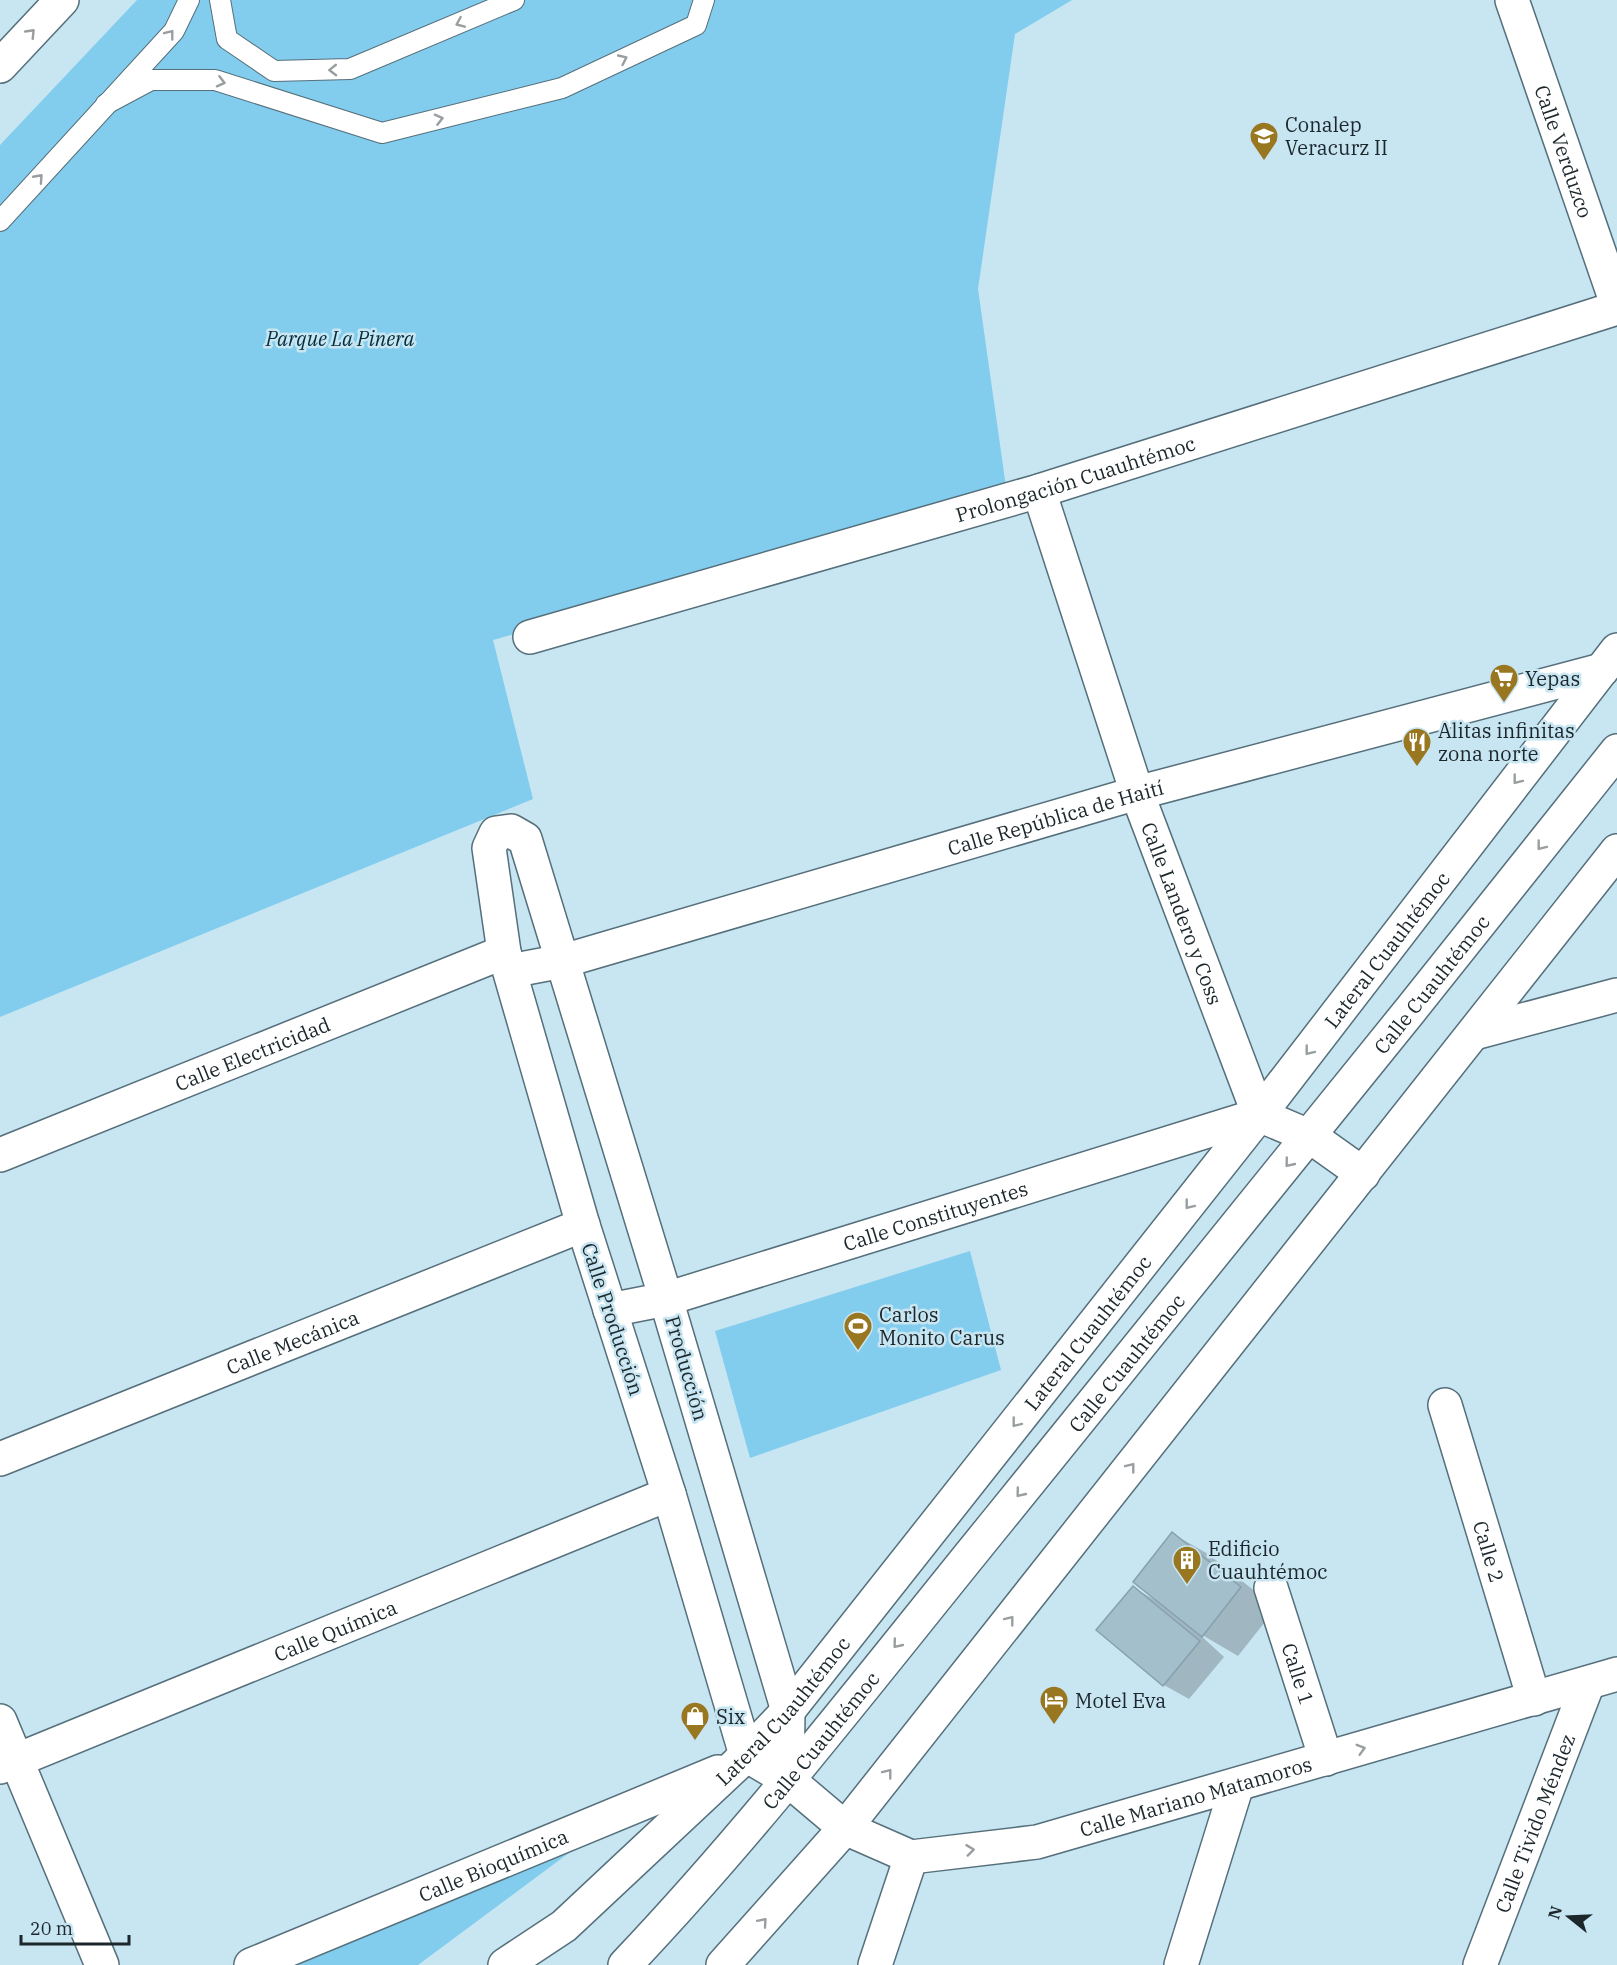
<svg xmlns="http://www.w3.org/2000/svg" width="1617" height="1965" font-family="'IBM Plex Serif',serif">
<rect width="100%" height="100%" fill="#c8e5f2"/>
<g fill="#82cded">
<polygon points="137,0 1072,0 1015,34 978,289 1007,494 493,640 533,799 0,1017 0,145"/>
<polygon points="970,1251 1001,1370 750,1458 715,1331"/>
<polygon points="593,1835 418,1965 264,1965"/>
</g>
<polygon fill="#0003" points="1173,1534 1208,1554 1276,1608 1238,1656 1197,1632 1224,1657 1189,1699 1164,1685 1134,1588 1155,1600"/>
<g fill="#a3bfcc" stroke="#86a1ad" stroke-width="1.5">
<polygon points="1172,1532 1241,1587 1202,1637 1133,1582"/>
<polygon points="1133,1586 1200,1641 1163,1686 1096,1630"/>
</g>
<g fill="none" stroke-linecap="round" stroke-linejoin="round">
<g stroke="#556f7b" stroke-width="22">
<g id="service">
<polyline points="220,0 227,39 274,71 350,69 514,0"/>
<polyline points="106,104 151,80 215,80 382,133 562,88 696,25 704,0"/>
<polyline points="0,221 174,31 189,0"/>
</g>
</g>
<g stroke="#556f7b" stroke-width="36">
<g id="minor">
<path id="s1" d="M1512,0L1617,304"/>
<path id="s2" d="M1039,491L1137,793L1259,1115L1311,1137L1363,1174"/>
<path id="s3" d="M530,637L1039,491L1617,308"/>
<polygon points="511,831 525,839 666,1299 788,1711 787,1779 746,1755 669,1494 583,1225 504,952 489,848 496,833"/>
<path id="s4" d="M510,971L563,961L1137,793L1602,670"/>
<path id="s5" d="M0,1155L504,952"/>
<path id="s6" d="M610,1310L666,1299L1259,1115"/>
<path id="s7" d="M1445,1405L1534,1699"/>
<path id="s8" d="M0,1459L583,1225"/>
<path id="s9" d="M1271,1588L1326,1759"/>
<polyline points="0,1721 102,1965"/>
<path id="s10" d="M0,1767L669,1494"/>
<path id="s11" d="M251,1965L718,1772"/>
<path id="s12" d="M505,1965L564,1926L737,1764L788,1711L1259,1115L1617,650"/>
<polyline points="875,1965 911,1857"/>
<polyline points="1181,1965 1237,1785"/>
<path id="s13" d="M1480,1965L1588,1683"/>
</g>
</g>
<g stroke="#556f7b" stroke-width="36">
<g id="tertiary">
<polyline points="1474,1033 1617,995"/>
<path id="s14" d="M787,1779L845,1828L911,1857L1037,1842L1617,1674"/>
</g>
</g>
<g stroke="#556f7b" stroke-width="36">
<g id="secondary">
<path id="s15" d="M625,1965C759,1824 877,1669 1000,1518C1207,1264 1413,1008 1617,751"/>
<polyline points="723,1965 845,1828 1617,851"/>
</g>
</g>
<g stroke="#556f7b" stroke-width="36">
<polyline id="primary" points="0,66 62,0"/>
</g>
<use href="#service" stroke="#fff" stroke-width="20"/>
<use href="#minor" stroke="#fff" stroke-width="33"/>
<use href="#tertiary" stroke="#fff" stroke-width="33"/>
<use href="#secondary" stroke="#fff" stroke-width="33"/>
<use href="#primary" stroke="#fff" stroke-width="33"/>
</g>
<defs><path id="oneway-chevron" d="M-2-3.5L2.5 0L-2 3.5" fill="none" stroke-width="1.6" stroke-linecap="round" stroke-linejoin="round" transform="scale(1.5)"/></defs>
<g stroke="#999ea0">
<use href="#oneway-chevron" transform="translate(460 23) rotate(157)"/>
<use href="#oneway-chevron" transform="translate(31 33) rotate(-46)"/>
<use href="#oneway-chevron" transform="translate(170 34) rotate(-52)"/>
<use href="#oneway-chevron" transform="translate(623 59) rotate(-25)"/>
<use href="#oneway-chevron" transform="translate(333 70) rotate(179)"/>
<use href="#oneway-chevron" transform="translate(221 82) rotate(14)"/>
<use href="#oneway-chevron" transform="translate(439 119) rotate(-14)"/>
<use href="#oneway-chevron" transform="translate(39 178) rotate(-48)"/>
<use href="#oneway-chevron" transform="translate(1517 780) rotate(128)"/>
<use href="#oneway-chevron" transform="translate(1541 846) rotate(128)"/>
<use href="#oneway-chevron" transform="translate(1309 1051) rotate(128)"/>
<use href="#oneway-chevron" transform="translate(1289 1163) rotate(129)"/>
<use href="#oneway-chevron" transform="translate(1189 1205) rotate(128)"/>
<use href="#oneway-chevron" transform="translate(1016 1423) rotate(128)"/>
<use href="#oneway-chevron" transform="translate(1131 1467) rotate(-52)"/>
<use href="#oneway-chevron" transform="translate(1020 1493) rotate(129)"/>
<use href="#oneway-chevron" transform="translate(1010 1620) rotate(-52)"/>
<use href="#oneway-chevron" transform="translate(897 1644) rotate(129)"/>
<use href="#oneway-chevron" transform="translate(1361 1749) rotate(-16)"/>
<use href="#oneway-chevron" transform="translate(888 1773) rotate(-52)"/>
<use href="#oneway-chevron" transform="translate(970 1850) rotate(-7)"/>
<use href="#oneway-chevron" transform="translate(763 1922) rotate(-49)"/>
</g>
<defs>
<g id="school-pin" transform="scale(1.5)"><path d="M0 17L-7.5 6A9.5 9.5 0 1 1 7.5 6Z" fill="#987720" stroke="#c8e5f2"/><path d="M0-5L7-2L0 1L-7-2ZM-4 1L0 2.5L4 1V4Q0 6-4 4Z" fill="#fff"/></g>
<g id="supermarket-pin" transform="scale(1.5)"><path d="M0 17L-7.5 6A9.5 9.5 0 1 1 7.5 6Z" fill="#987720" stroke="#c8e5f2"/><path d="M-6-5.5h2.5l.6 2H6L4.5 2H-2.5L-4.4-4H-6ZM-1.5 3.2a1.3 1.3 0 1 0 .1 0ZM3 3.2a1.3 1.3 0 1 0 .1 0Z" fill="#fff"/></g>
<g id="restaurant-pin" transform="scale(1.5)"><path d="M0 17L-7.5 6A9.5 9.5 0 1 1 7.5 6Z" fill="#987720" stroke="#c8e5f2"/><path d="M-5-6h1v4h1v-4h1v4h1v-4h1v5L-1.5 .5V6h-2V.5L-5-1ZM5-6V6H3V1.5H1.5Q1.5-4 5-6Z" fill="#fff"/></g>
<g id="stadium-pin" transform="scale(1.5)"><path d="M0 17L-7.5 6A9.5 9.5 0 1 1 7.5 6Z" fill="#987720" stroke="#c8e5f2"/><path d="M0-5a6.5 5 0 1 0 0 10a6.5 5 0 1 0 0-10ZM-3.5-1.8h7v3.6h-7Z" fill="#fff"/></g>
<g id="building-pin" transform="scale(1.5)"><path d="M0 17L-7.5 6A9.5 9.5 0 1 1 7.5 6Z" fill="#987720" stroke="#c8e5f2"/><path d="M-4-6H4V6H1V3H-1V6H-4ZM-2.5-4.3h1.7v1.8h-1.7ZM.8-4.3h1.7v1.8H.8ZM-2.5-1h1.7V.8h-1.7ZM.8-1h1.7V.8H.8Z" fill="#fff"/></g>
<g id="hotel-pin" transform="scale(1.5)"><path d="M0 17L-7.5 6A9.5 9.5 0 1 1 7.5 6Z" fill="#987720" stroke="#c8e5f2"/><path d="M-6-4.5h1.5V1H6V5H4.5V3h-9V5H-6ZM-4 0a1.8 1.8 0 1 1 3.6 0ZM.5 0V-2.5h3Q6-2.5 6 0Z" fill="#fff"/></g>
<g id="shop-pin" transform="scale(1.5)"><path d="M0 17L-7.5 6A9.5 9.5 0 1 1 7.5 6Z" fill="#987720" stroke="#c8e5f2"/><path d="M-5-2.5h2.3a2.7 3.5 0 0 1 5.4 0H5L5.5 6h-11ZM-1.5-2.5h3a1.5 2.3 0 0 0-3 0Z" fill="#fff"/></g>
</defs>
<g fill-rule="evenodd">
<use href="#school-pin" x="1264" y="136"/>
<use href="#supermarket-pin" x="1504" y="678"/>
<use href="#restaurant-pin" x="1417" y="742"/>
<use href="#stadium-pin" x="858" y="1326"/>
<use href="#building-pin" x="1187" y="1560"/>
<use href="#hotel-pin" x="1054" y="1700"/>
<use href="#shop-pin" x="695" y="1716"/>
</g>
<g text-anchor="middle" dominant-baseline="central" stroke-width="5" stroke-linejoin="round" paint-order="stroke">
<g font-size="20" fill="#1c272c" stroke="#c8e5f2" text-anchor="start">
<text x="1285" y="124">Conalep<tspan x="1285" dy="23">Veracurz II</tspan></text>
<text x="1525" y="678">Yepas</text>
<text x="1438" y="730">Alitas infinitas<tspan x="1438" dy="23">zona norte</tspan></text>
<text x="879" y="1314">Carlos<tspan x="879" dy="23">Monito Carus</tspan></text>
<text x="1208" y="1548">Edificio<tspan x="1208" dy="23">Cuauhtémoc</tspan></text>
<text x="1075" y="1700">Motel Eva</text>
<text x="716" y="1716">Six</text>
</g>
<g font-size="20" fill="#1c272c" stroke="#c8e5f2">
<text stroke="none"><textPath href="#s1" startOffset="160">Calle Verduzco</textPath></text>
<text stroke="none"><textPath href="#s3" startOffset="568">Prolongación Cuauhtémoc</textPath></text>
<text stroke="none"><textPath href="#s4" startOffset="567">Calle República de Haití</textPath></text>
<text stroke="none"><textPath href="#s2" startOffset="446">Calle Landero y Coss</textPath></text>
<text stroke="none"><textPath href="#s12" startOffset="1350">Lateral Cuauhtémoc</textPath></text>
<text stroke="none"><textPath href="#s15" startOffset="1270">Calle Cuauhtémoc</textPath></text>
<text stroke="none"><textPath href="#s5" startOffset="272">Calle Electricidad</textPath></text>
<text stroke="none"><textPath href="#s6" startOffset="339">Calle Constituyentes</textPath></text>
<text transform="translate(613 1319) rotate(72)">Calle Producción</text>
<text stroke="none"><textPath href="#s12" startOffset="864">Lateral Cuauhtémoc</textPath></text>
<text stroke="none"><textPath href="#s8" startOffset="315">Calle Mecánica</textPath></text>
<text stroke="none"><textPath href="#s15" startOffset="784">Calle Cuauhtémoc</textPath></text>
<text transform="translate(687 1368) rotate(74)">Producción</text>
<text stroke="none"><textPath href="#s7" startOffset="153">Calle 2</textPath></text>
<text stroke="none"><textPath href="#s10" startOffset="362">Calle Química</textPath></text>
<text stroke="none"><textPath href="#s9" startOffset="90">Calle 1</textPath></text>
<text stroke="none"><textPath href="#s12" startOffset="378">Lateral Cuauhtémoc</textPath></text>
<text stroke="none"><textPath href="#s15" startOffset="298">Calle Cuauhtémoc</textPath></text>
<text stroke="none"><textPath href="#s14" startOffset="440">Calle Mariano Matamoros</textPath></text>
<text stroke="none"><textPath href="#s13" startOffset="152">Calle Tivido Méndez</textPath></text>
<text stroke="none"><textPath href="#s11" startOffset="262">Calle Bioquímica</textPath></text>
</g>
<g font-size="20" font-style="italic" fill="#032e3d" stroke="#c8e5f2">
<text x="340" y="338">Parque La Pinera</text>
</g>
</g>
<g transform="translate(1569 1917) rotate(288)" stroke="#c8e5f2" stroke-width="4.5" paint-order="stroke">
<path d="M0-4.5L10 22L0 15L-10 22Z" fill="#1c272c"/>
<text y="-9" font-size="16" font-weight="bold" text-anchor="middle" fill="#1c272c">N</text>
</g>
<path d="M21 1935v9h108v-9" fill="none" stroke="#1c272c" stroke-width="3"/>
<text x="30" y="1935" font-size="18" fill="#1c272c" stroke="#c8e5f2" stroke-width="4.5" paint-order="stroke">20 m</text>
</svg>
